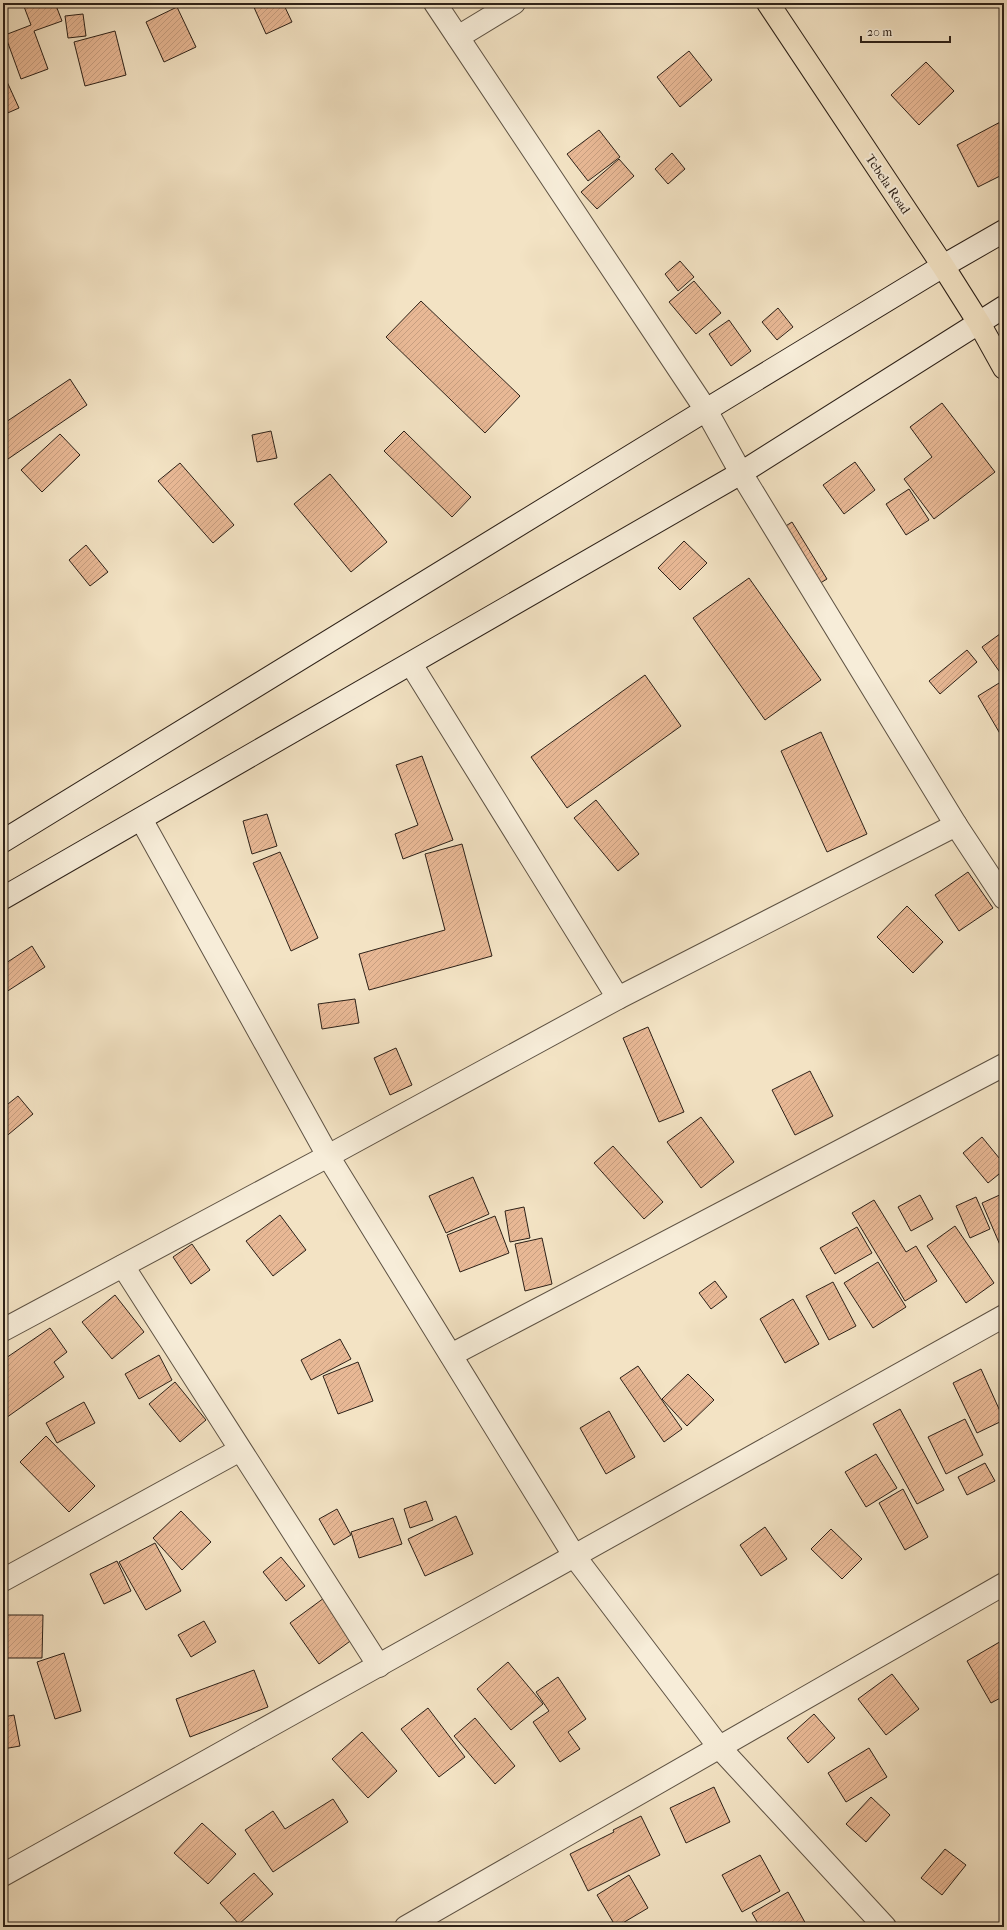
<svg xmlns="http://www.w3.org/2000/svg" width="1007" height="1930" font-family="'IM FELL French Canon',serif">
<defs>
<pattern id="building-hatch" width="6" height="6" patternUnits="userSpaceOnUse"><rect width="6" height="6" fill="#e8b895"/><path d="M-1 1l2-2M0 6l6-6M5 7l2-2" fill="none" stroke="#c79e80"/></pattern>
</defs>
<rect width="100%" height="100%" fill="#f3e3c4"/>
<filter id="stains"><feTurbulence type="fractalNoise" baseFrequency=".005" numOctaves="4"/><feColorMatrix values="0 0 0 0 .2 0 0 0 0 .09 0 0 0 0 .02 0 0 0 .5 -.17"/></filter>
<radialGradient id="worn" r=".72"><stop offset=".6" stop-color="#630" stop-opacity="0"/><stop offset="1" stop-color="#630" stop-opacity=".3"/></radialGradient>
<g fill="url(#building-hatch)" stroke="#2d2118">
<polygon points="26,3 55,3 62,21 34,31 48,69 21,79 5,35 31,25 23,4"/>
<polygon points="252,3 283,3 292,22 266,34"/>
<polygon points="177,7 196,47 164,62 146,22"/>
<polygon points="83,14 86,36 68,38 65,16"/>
<polygon points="115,31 126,75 85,86 74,42"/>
<polygon points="689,51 712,80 680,107 657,77"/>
<polygon points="926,62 954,91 919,125 891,95"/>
<polygon points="3,73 19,108 3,115"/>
<polygon points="1004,120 1004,174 978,187 957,145"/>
<polygon points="599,130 620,157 588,181 567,154"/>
<polygon points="672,153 685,169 668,184 655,169"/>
<polygon points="619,159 634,176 597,209 581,192"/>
<polygon points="680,261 694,277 678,291 665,274"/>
<polygon points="694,281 721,313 696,334 669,302"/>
<polygon points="421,301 520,396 485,433 386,337"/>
<polygon points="778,308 793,327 777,340 762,322"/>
<polygon points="729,320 751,351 731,366 709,334"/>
<polygon points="70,379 87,405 8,459 3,453 3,424"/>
<polygon points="942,403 995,472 934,519 904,479 932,457 910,427"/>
<polygon points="271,431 277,458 257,462 252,435"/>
<polygon points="404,431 471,497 452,517 384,451"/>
<polygon points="60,434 80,455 42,492 21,470"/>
<polygon points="855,462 875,490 844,514 823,485"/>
<polygon points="180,463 234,525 213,543 158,481"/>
<polygon points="330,474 387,542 351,572 294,504"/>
<polygon points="909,489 929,520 906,535 886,504"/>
<polygon points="792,522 827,579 804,593 770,536"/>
<polygon points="684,541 707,563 680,590 658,568"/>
<polygon points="86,545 108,572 90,586 69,560"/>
<polygon points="749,578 821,680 765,720 693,618"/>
<polygon points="1004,631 1004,678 982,647"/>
<polygon points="967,650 977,662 940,694 929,681"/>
<polygon points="645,675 681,726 567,808 531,757"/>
<polygon points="1004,680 1004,736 1002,737 978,696"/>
<polygon points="821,732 867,834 827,852 781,751"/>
<polygon points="422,756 453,840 403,859 395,834 418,825 396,765"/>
<polygon points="596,800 639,854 618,871 574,818"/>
<polygon points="267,814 277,846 252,854 243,821"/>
<polygon points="462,844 492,956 369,990 359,954 445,930 425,854"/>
<polygon points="280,852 318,938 291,951 253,863"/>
<polygon points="968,872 993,908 959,931 935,895"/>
<polygon points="907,906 943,942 913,973 877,937"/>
<polygon points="32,946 45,967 3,994 3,965"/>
<polygon points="355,999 359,1023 322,1029 318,1004"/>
<polygon points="648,1027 684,1112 659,1122 623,1038"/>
<polygon points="396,1048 412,1085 390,1095 374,1058"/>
<polygon points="810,1071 833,1116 795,1135 772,1090"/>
<polygon points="18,1096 33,1114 3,1139 3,1108"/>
<polygon points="701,1117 734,1162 701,1188 667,1142"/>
<polygon points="982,1137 1004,1164 1004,1170 988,1183 963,1153"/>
<polygon points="613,1146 663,1202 644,1219 594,1163"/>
<polygon points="473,1177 489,1214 446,1233 429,1196"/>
<polygon points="1004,1193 1004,1243 1000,1245 982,1203"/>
<polygon points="920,1195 933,1219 911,1231 898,1207"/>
<polygon points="976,1197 990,1229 970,1238 956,1206"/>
<polygon points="874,1200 906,1252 916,1246 937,1281 905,1301 852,1213"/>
<polygon points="524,1207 530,1238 510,1242 505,1211"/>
<polygon points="280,1215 306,1250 273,1276 246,1241"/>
<polygon points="495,1216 509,1253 460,1272 447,1235"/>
<polygon points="955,1226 994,1283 966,1303 927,1246"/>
<polygon points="857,1227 872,1253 835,1274 820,1248"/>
<polygon points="542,1238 552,1284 525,1291 515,1244"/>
<polygon points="192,1244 210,1270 191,1284 173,1257"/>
<polygon points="878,1262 906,1307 873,1328 844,1283"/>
<polygon points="715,1281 727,1297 711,1309 699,1293"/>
<polygon points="833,1282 856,1326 829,1340 806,1296"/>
<polygon points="115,1295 144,1332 112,1359 82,1322"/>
<polygon points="793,1299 819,1344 785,1363 760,1319"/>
<polygon points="50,1328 67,1352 54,1362 64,1377 3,1420 3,1360"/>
<polygon points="340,1339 351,1359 311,1380 301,1360"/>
<polygon points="159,1355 172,1380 139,1399 125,1374"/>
<polygon points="358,1362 373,1401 338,1414 323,1376"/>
<polygon points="638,1366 682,1429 664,1442 620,1378"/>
<polygon points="981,1369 1004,1420 977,1433 953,1383"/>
<polygon points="688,1374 714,1400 687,1426 662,1399"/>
<polygon points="175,1382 206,1420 180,1442 149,1404"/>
<polygon points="84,1402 95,1423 57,1443 46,1423"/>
<polygon points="900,1409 944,1490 917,1504 873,1424"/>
<polygon points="609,1411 635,1457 606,1474 580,1428"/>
<polygon points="965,1419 983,1455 946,1474 928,1437"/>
<polygon points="46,1436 95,1486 69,1512 20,1462"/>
<polygon points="876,1454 897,1488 866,1507 845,1472"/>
<polygon points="985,1463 995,1481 967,1495 958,1477"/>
<polygon points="903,1489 928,1537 905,1550 879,1503"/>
<polygon points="426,1501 433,1520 410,1528 404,1509"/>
<polygon points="337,1509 351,1535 334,1545 319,1519"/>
<polygon points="181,1511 211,1542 182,1570 153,1538"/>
<polygon points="456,1516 473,1554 425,1576 408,1539"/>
<polygon points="393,1518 402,1544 359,1558 351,1532"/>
<polygon points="765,1527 787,1559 761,1576 740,1545"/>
<polygon points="831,1529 862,1559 842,1579 811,1549"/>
<polygon points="155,1543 181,1591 146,1610 119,1562"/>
<polygon points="281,1557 305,1586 286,1601 263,1572"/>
<polygon points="117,1561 131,1591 104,1604 90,1574"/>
<polygon points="324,1598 353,1639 319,1664 290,1623"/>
<polygon points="3,1615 43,1615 42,1658 3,1658"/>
<polygon points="204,1621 216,1642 191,1657 178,1635"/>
<polygon points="1003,1640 1004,1696 991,1703 967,1661"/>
<polygon points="64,1653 81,1711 55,1719 37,1662"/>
<polygon points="508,1662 543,1704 511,1730 477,1689"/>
<polygon points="254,1670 268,1707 190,1737 176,1699"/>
<polygon points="892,1674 919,1709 886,1735 858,1699"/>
<polygon points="558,1677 586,1719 568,1732 580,1749 560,1762 533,1722 549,1711 536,1692"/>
<polygon points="428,1708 465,1757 439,1777 401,1729"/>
<polygon points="814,1714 835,1738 808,1763 787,1738"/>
<polygon points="14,1715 20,1746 3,1749 3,1717"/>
<polygon points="475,1718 515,1766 495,1784 454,1736"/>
<polygon points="362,1732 397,1771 368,1798 332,1759"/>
<polygon points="869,1748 887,1777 846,1802 828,1773"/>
<polygon points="714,1787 730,1822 686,1843 670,1808"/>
<polygon points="871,1797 890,1815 866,1842 846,1824"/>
<polygon points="333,1799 348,1822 273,1872 245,1830 273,1811 285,1829"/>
<polygon points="641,1816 660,1855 588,1891 570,1854 614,1832 613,1830"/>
<polygon points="202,1823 236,1854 208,1884 174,1853"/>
<polygon points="945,1849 966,1865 942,1895 921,1878"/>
<polygon points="760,1855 780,1891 742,1912 722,1875"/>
<polygon points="254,1873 273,1894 239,1924 220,1903"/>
<polygon points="629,1875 648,1908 616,1927 597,1895"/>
<polygon points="788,1892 807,1926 760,1927 752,1913"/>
</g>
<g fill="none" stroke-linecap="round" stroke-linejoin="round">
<g stroke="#5e5243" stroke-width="24">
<g id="street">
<polyline points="435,3 706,410 741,473 956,825 1004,898"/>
<polyline points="458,37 514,3"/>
<polyline points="411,664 618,998"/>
<polyline points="141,819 328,1156 575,1557 719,1747 885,1927"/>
<polyline points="123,1266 379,1666"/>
<polyline points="3,1330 328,1156 618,998 956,825"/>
<polyline points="451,1355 1004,1065"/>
<polyline points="3,1580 240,1450"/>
<polyline points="3,1875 1004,1316"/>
<polyline points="406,1927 1004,1584"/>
</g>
</g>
<g stroke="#2d2118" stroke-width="24">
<g id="secondary">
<polyline points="3,841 706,410 943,266 1004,231"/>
<polyline points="3,898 741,473 1004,307"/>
</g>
</g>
<g stroke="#2d2118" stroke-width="24">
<polyline id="primary" points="768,3 943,266 979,323 1004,368"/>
</g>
<use href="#street" stroke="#f7edd9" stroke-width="22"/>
<use href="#secondary" stroke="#f7edd9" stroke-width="22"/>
<use href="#primary" stroke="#f3e3c4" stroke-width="22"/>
</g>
<g text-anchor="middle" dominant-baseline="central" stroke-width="4" stroke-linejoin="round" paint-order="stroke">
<g font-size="13" fill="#2d2118" stroke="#f7edd9">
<text transform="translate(888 184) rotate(56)">Tebela Road</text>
</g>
</g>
<rect width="1007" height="1930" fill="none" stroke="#f3e3c4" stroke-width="16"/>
<rect x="4" y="4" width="999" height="1922" fill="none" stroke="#2d2118" stroke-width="2"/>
<rect x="8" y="8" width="991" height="1914" fill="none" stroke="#2d2118"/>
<path d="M861 36v6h89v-6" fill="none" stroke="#2d2118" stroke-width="2"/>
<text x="867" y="36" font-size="12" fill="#2d2118" stroke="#f7edd9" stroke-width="3" paint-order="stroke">20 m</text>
<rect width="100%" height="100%" filter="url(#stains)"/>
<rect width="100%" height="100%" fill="url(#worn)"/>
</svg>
